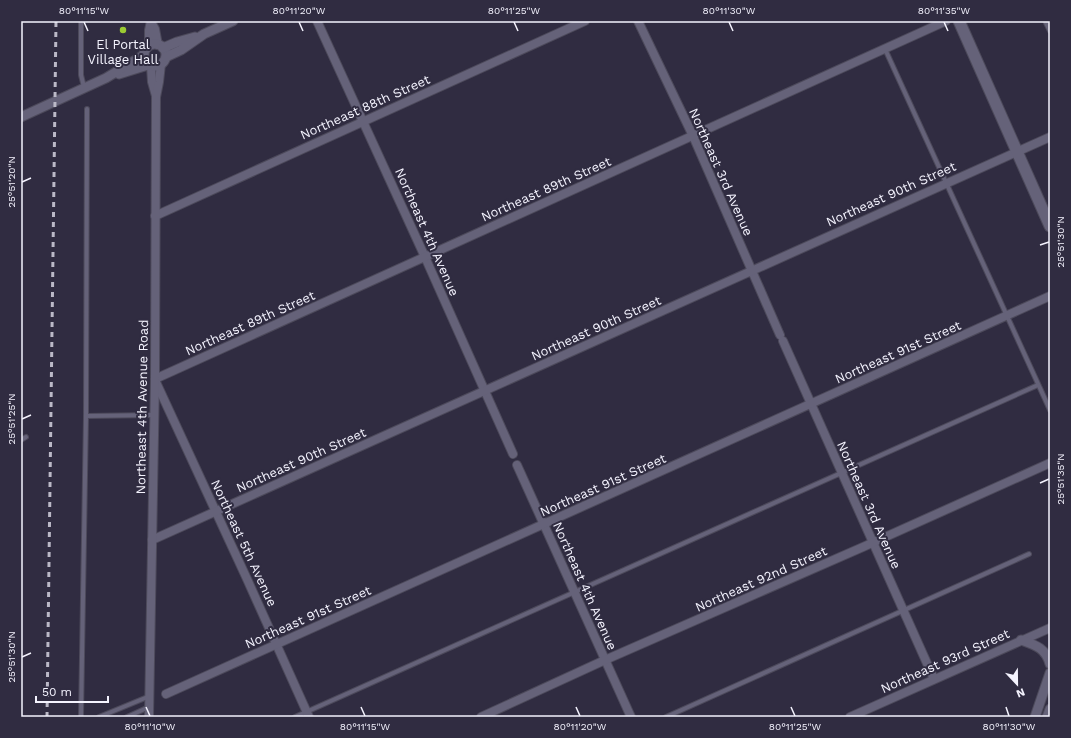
<svg xmlns="http://www.w3.org/2000/svg" width="1071" height="738" font-family="'Work Sans',sans-serif">
<rect width="100%" height="100%" fill="#302c41"/>
<g fill="none" stroke-linecap="round" stroke-linejoin="round">
<g stroke="#4d4a5b" stroke-width="6">
<g id="service">
<polyline points="81,21 81,75 84,87"/>
<polyline points="1045,21 1050,31"/>
<polyline points="885,49 1050,410"/>
<polyline points="86,416 87,109"/>
<polyline points="21,440 26,437"/>
<polyline points="81,717 86,416 154,415"/>
<polyline points="99,717 150,696"/>
<polyline points="127,717 149,707"/>
<polyline points="295,717 1038,385"/>
<polyline points="666,717 1029,554"/>
</g>
</g>
<g stroke="#4d4a5b" stroke-width="10">
<g id="minor">
<polyline points="317,21 425,257 513,454"/>
<polyline points="638,21 693,136 780,335"/>
<polyline points="151,22 155,29 158,45"/>
<polyline points="149,46 149,30 151,21"/>
<polyline points="151,66 152,82 156,96"/>
<polyline points="155,216 585,21"/>
<polyline points="783,341 934,679"/>
<polyline points="155,379 946,21"/>
<polyline points="155,380 247,579 309,717"/>
<polyline points="517,465 631,717"/>
<polyline points="152,540 1050,137"/>
<polyline points="166,694 1050,296"/>
<polyline points="149,717 155,379 156,97 159,82 161,64"/>
<polyline points="481,717 605,660 863,547 1050,463"/>
<polyline points="850,717 1050,628"/>
</g>
</g>
<g stroke="#4d4a5b" stroke-width="11">
<g id="tertiary">
<circle cx="155" cy="55" r="11"/>
<polyline points="163,48 177,42 195,37"/>
<polyline points="166,57 181,50 204,34 233,21"/>
<polyline points="119,74 148,65"/>
<polyline points="21,117 106,78 144,55"/>
<path d="M1021,640C1035,645 1046,648 1050,664"/>
<polyline points="1035,717 1050,673"/>
<polyline points="1047,717 1050,709"/>
</g>
</g>
<g stroke="#4d4a5b" stroke-width="13">
<polyline id="secondary" points="959,21 1050,226"/>
</g>
<use href="#service" stroke="#656279" stroke-width="4"/>
<use href="#minor" stroke="#656279" stroke-width="8"/>
<use href="#tertiary" stroke="#656279" stroke-width="9"/>
<use href="#secondary" stroke="#656279" stroke-width="11"/>
<polyline stroke="#bbb9c7" stroke-width="3" stroke-dasharray="5 5" stroke-linecap="butt" points="47,717 56,21"/>
</g>
<path fill="none" stroke="#f4f3fe" stroke-width="1.5" d="M84,22L88,31M299,22L303,31M514,22L518,31M729,22L733,31M944,22L948,31M22,182L31,178M1040,245L1049,242M22,419L31,415M1040,483L1049,479M22,657L31,653M146,707L150,716M361,707L365,716M576,707L580,716M791,707L795,716M1006,707L1009,716"/>
<circle fill="#9bcb33" stroke="#302c41" stroke-width="1.5" cx="123" cy="30" r="4"/>
<g text-anchor="middle" dominant-baseline="central" stroke-width="4" stroke-linejoin="round" paint-order="stroke">
<g font-size="13" fill="#f4f3fe" stroke="#302c41">
<text x="123" y="44">El Portal<tspan x="123" dy="15">Village Hall</tspan></text>
</g>
<g font-size="13" fill="#f4f3fe" stroke="#302c41">
<text transform="translate(365 107) rotate(-24)">Northeast 88th Street</text>
<text transform="translate(721 172) rotate(66)">Northeast 3rd Avenue</text>
<text transform="translate(546 189) rotate(-24)">Northeast 89th Street</text>
<text transform="translate(891 194) rotate(-24)">Northeast 90th Street</text>
<text transform="translate(427 232) rotate(66)">Northeast 4th Avenue</text>
<text transform="translate(250 323) rotate(-24)">Northeast 89th Street</text>
<text transform="translate(596 328) rotate(-24)">Northeast 90th Street</text>
<text transform="translate(898 352) rotate(-24)">Northeast 91st Street</text>
<text transform="translate(142 407) rotate(-89)">Northeast 4th Avenue Road</text>
<text transform="translate(301 460) rotate(-24)">Northeast 90th Street</text>
<text transform="translate(603 485) rotate(-24)">Northeast 91st Street</text>
<text transform="translate(869 505) rotate(66)">Northeast 3rd Avenue</text>
<text transform="translate(244 543) rotate(65)">Northeast 5th Avenue</text>
<text transform="translate(761 579) rotate(-24)">Northeast 92nd Street</text>
<text transform="translate(585 586) rotate(66)">Northeast 4th Avenue</text>
<text transform="translate(308 617) rotate(-24)">Northeast 91st Street</text>
<text transform="translate(945 661) rotate(-24)">Northeast 93rd Street</text>
</g>
</g>
<rect width="1071" height="738" fill="none" stroke="#302c41" stroke-width="44"/>
<g transform="translate(1017 684) rotate(158)" stroke="#302c41" stroke-width="3" paint-order="stroke">
<path d="M0-3L7 15L0 10L-7 15Z" fill="#f4f3fe"/>
<text y="-6" font-size="11" font-weight="bold" text-anchor="middle" fill="#f4f3fe">N</text>
</g>
<path d="M36 696v6h72v-6" fill="none" stroke="#f4f3fe" stroke-width="2"/>
<text x="42" y="696" font-size="12" fill="#f4f3fe" stroke="#302c41" stroke-width="3" paint-order="stroke">50 m</text>
<rect x="22" y="22" width="1027" height="694" fill="none" stroke="#f4f3fe" stroke-width="1.5"/>
<g font-size="10" text-anchor="middle" fill="#f4f3fe">
<text x="84" y="14">80°11'15"W</text>
<text x="299" y="14">80°11'20"W</text>
<text x="514" y="14">80°11'25"W</text>
<text x="729" y="14">80°11'30"W</text>
<text x="944" y="14">80°11'35"W</text>
<text transform="translate(11 182) rotate(-90)" y="4">25°51'20"N</text>
<text transform="translate(1060 242) rotate(-90)" y="4">25°51'30"N</text>
<text transform="translate(11 419) rotate(-90)" y="4">25°51'25"N</text>
<text transform="translate(1060 479) rotate(-90)" y="4">25°51'35"N</text>
<text transform="translate(11 657) rotate(-90)" y="4">25°51'30"N</text>
<text x="150" y="730">80°11'10"W</text>
<text x="365" y="730">80°11'15"W</text>
<text x="580" y="730">80°11'20"W</text>
<text x="795" y="730">80°11'25"W</text>
<text x="1009" y="730">80°11'30"W</text>
</g>
</svg>
